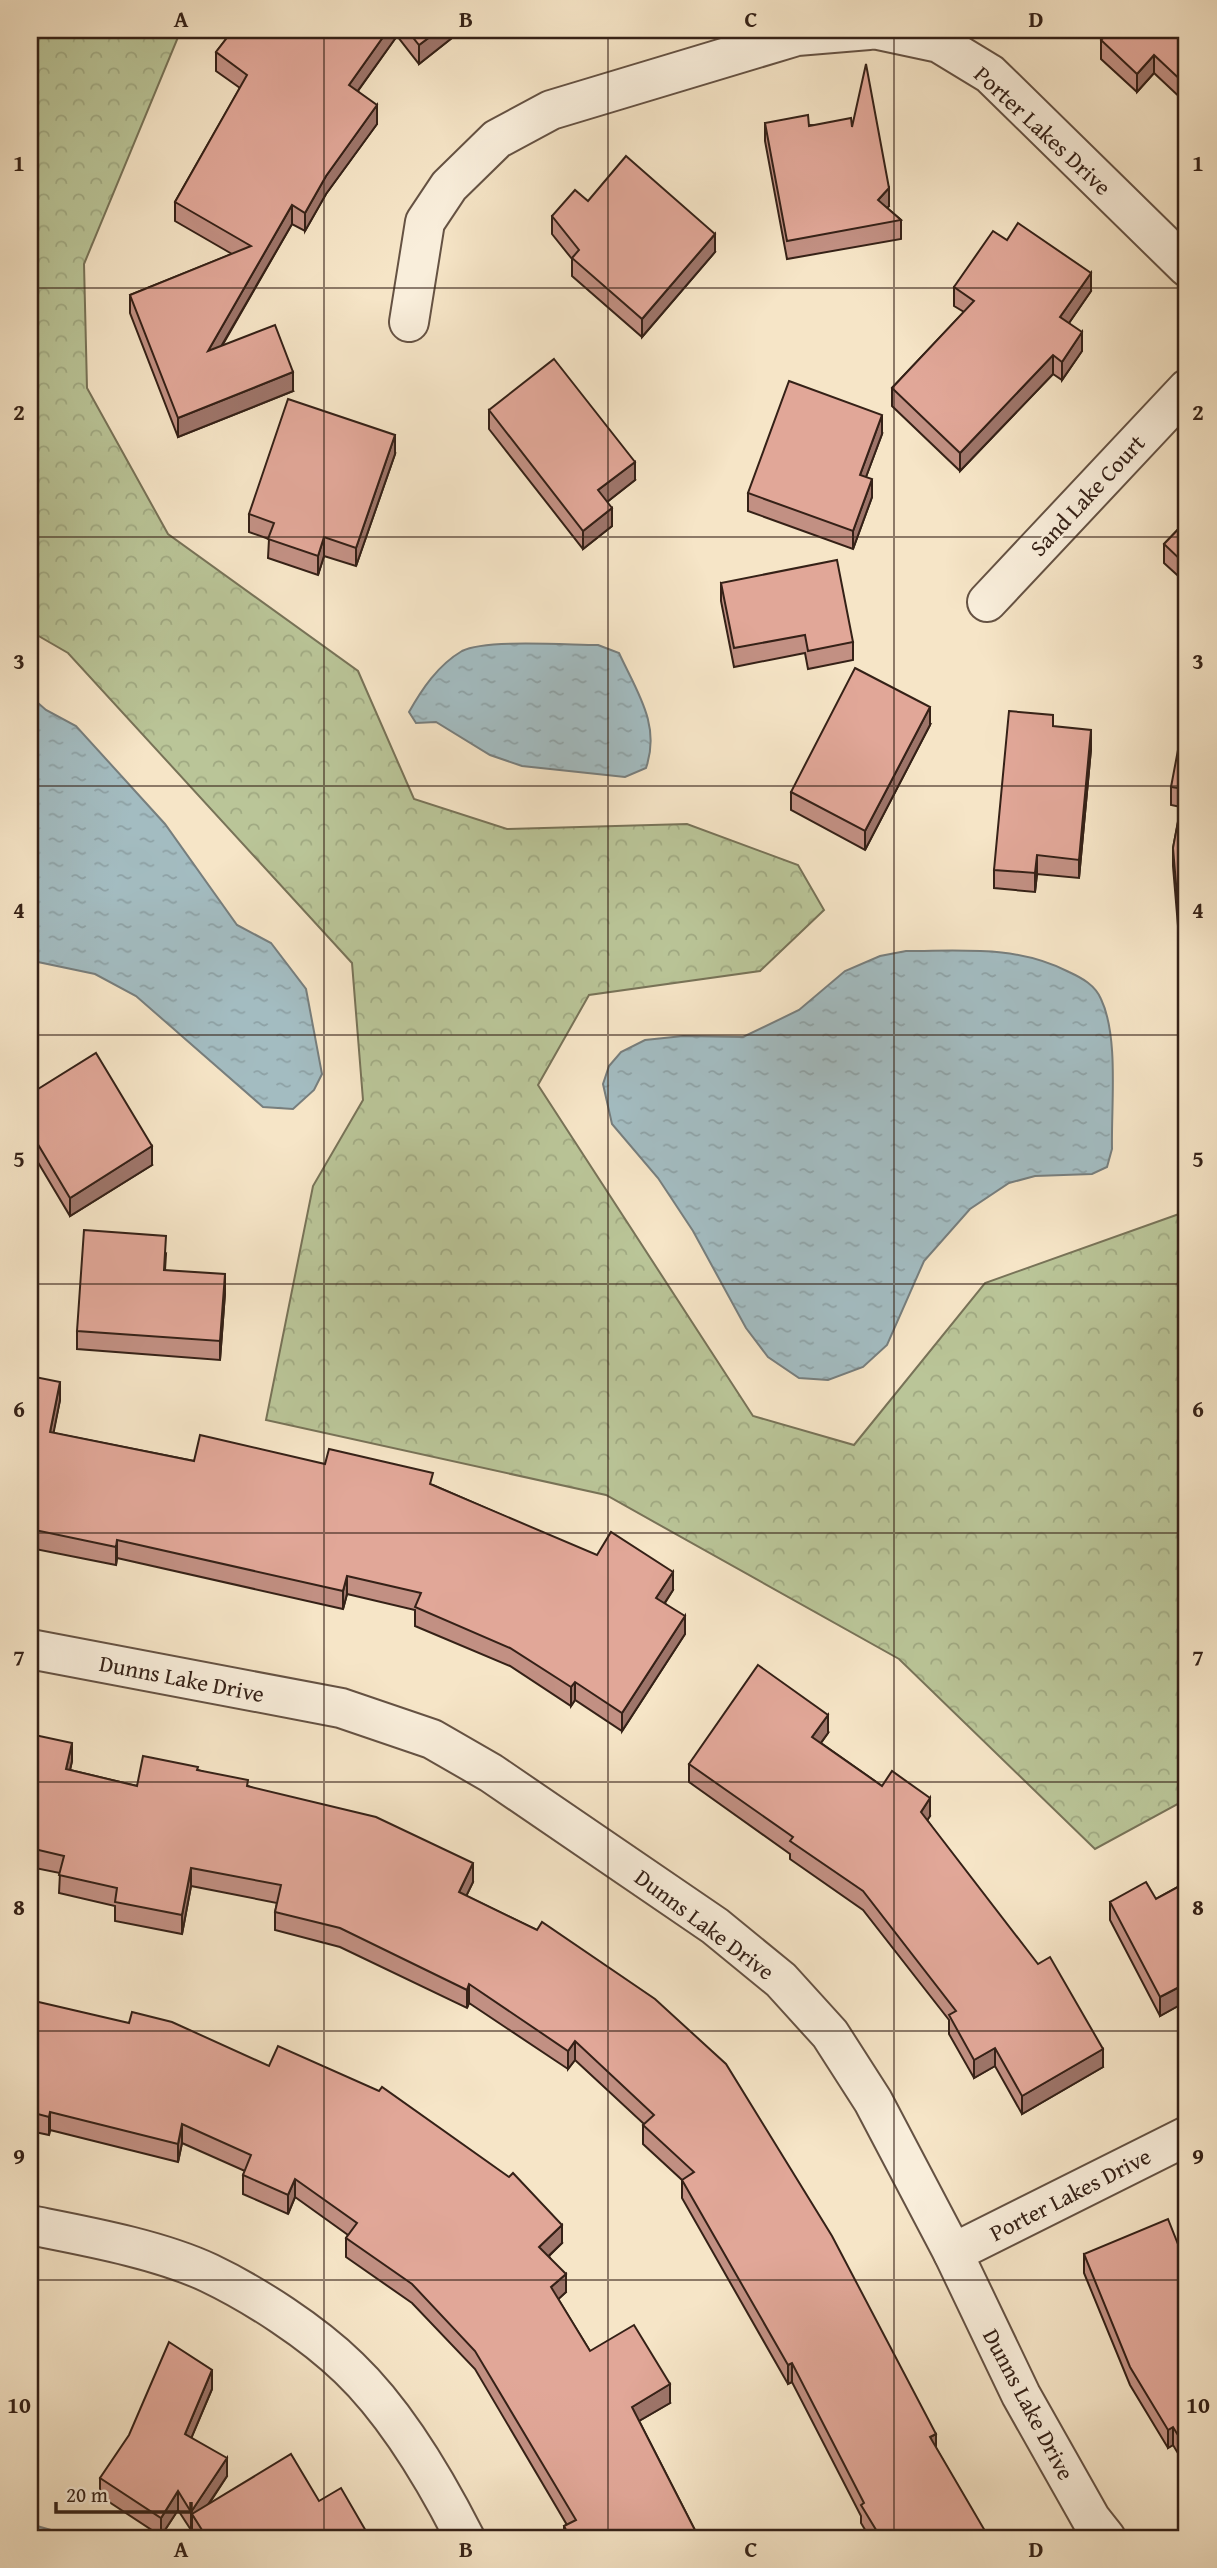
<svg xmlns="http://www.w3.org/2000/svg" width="1217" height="2568" font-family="'Gentium Book Plus',serif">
<defs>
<pattern id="forest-crowns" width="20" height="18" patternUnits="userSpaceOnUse" patternTransform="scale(1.75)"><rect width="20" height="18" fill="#bac598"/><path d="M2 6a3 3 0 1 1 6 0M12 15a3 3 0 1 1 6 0" fill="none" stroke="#a0a982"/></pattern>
<pattern id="water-ripples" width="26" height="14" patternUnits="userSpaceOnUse" patternTransform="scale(1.75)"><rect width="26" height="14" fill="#a3bcc1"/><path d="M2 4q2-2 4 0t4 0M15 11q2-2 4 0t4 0" fill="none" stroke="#8da1a5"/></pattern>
</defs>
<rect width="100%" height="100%" fill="#f6e5c7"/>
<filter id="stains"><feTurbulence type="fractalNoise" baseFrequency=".00286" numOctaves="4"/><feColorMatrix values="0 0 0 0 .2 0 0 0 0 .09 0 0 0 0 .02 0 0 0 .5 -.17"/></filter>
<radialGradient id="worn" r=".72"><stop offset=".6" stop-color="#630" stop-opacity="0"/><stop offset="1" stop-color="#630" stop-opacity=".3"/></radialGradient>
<polygon fill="url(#forest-crowns)" stroke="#787358" stroke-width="2" points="30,30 181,30 84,264 87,388 168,534 358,671 414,799 507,829 687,824 798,865 824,910 760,971 589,995 538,1085 753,1416 854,1445 985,1283 1179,1214 1187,1225 1187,1799 1095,1849 899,1659 606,1495 266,1420 313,1186 363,1100 352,963 68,653 30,631"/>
<g fill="url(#water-ripples)" stroke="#777e7d" stroke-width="2">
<path d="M598,645L619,653C637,692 661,725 646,768L625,777L522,766L490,755L436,722L416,723L409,712C422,689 438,665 462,651C485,639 568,645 598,645Z"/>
<polygon points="30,696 46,710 76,726 165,824 237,925 271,943 306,989 322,1074 314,1090 293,1109 263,1107 136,996 95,974 38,962 30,956"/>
<path d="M906,951C963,951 1016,945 1069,972C1082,978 1095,985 1101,999C1119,1037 1111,1106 1112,1149L1107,1167L1092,1174L1035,1176L1009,1183L970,1209L924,1261L887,1345L863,1367L828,1380L799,1378L768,1357L746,1328L693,1231L658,1178L612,1124L603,1084L609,1066L621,1052L645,1040L683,1036L743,1037L799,1010L845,971L880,956Z"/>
<polygon points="30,2524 79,2538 30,2538"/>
</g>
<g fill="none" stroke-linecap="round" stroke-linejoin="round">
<g stroke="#655243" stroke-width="42">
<g id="minor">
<polyline points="878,30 939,43 990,74 1187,267"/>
<polyline points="409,322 425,222 449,186 497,139 551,110 797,36 869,30"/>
<polyline points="987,602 1187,389"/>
<polyline points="30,1649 341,1708 432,1739 491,1773 715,1926 781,1980 830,2034 873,2101 953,2253 1021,2395 1091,2519 1106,2538"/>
<path d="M30,2225C85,2236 158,2249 209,2273C255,2295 312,2332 349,2368C396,2413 436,2481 465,2538"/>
<polyline points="953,2253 1187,2136"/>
</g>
</g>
<use href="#minor" stroke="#f9eedb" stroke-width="38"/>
</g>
<g fill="#c29083" stroke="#352117" stroke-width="2">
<polygon points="233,30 462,30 419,64 397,36 358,91 377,124 326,194 305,231 292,224 222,346 293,391 178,437 130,313 130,295 232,254 175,221 175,202 240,88 216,71 216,52"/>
<polygon points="1109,30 1187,30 1187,104 1154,73 1137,92 1101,59 1101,40 1110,31"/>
<polygon points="765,123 852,127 889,206 887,208 901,220 901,239 787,259 765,141"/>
<polygon points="588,201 715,252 642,337 572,276 572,259 552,234 552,216"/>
<polygon points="1007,240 1091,291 1069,323 1082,351 1062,380 1053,374 960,471 892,406 892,388 964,312 954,306 954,287"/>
<polygon points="489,410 635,480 607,502 612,526 583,549 489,429"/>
<polygon points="882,434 866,477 872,497 853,549 748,511 748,493"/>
<polygon points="395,454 356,566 324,556 318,575 268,558 269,539 249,532 249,514"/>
<polygon points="1187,520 1187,584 1164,563 1164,544"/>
<polygon points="721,583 853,642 853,660 808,669 805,653 734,667 721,601"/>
<polygon points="930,725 865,850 791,810 791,792"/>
<polygon points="1053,727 1091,749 1079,878 1037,874 1035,892 994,888 994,870"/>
<polygon points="1187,752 1187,1034 1173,866 1173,848 1181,807 1171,805 1171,787"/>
<polygon points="30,1094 152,1165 70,1216 30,1149"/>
<polygon points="166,1254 165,1270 225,1293 220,1360 77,1349 77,1331"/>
<polygon points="30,1376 60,1400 53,1433 194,1461 325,1464 433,1485 673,1590 665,1603 685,1634 622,1731 575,1700 571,1706 510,1666 415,1626 415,1610 347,1594 343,1609 117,1558 116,1565 30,1548"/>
<polygon points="828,1733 821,1743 882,1786 930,1816 927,1820 1103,2067 1022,2114 995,2066 974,2078 949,2034 949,2020 863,1910 790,1859 790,1854 689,1782 689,1764"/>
<polygon points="30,1734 72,1761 70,1770 137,1786 198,1770 248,1786 473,1882 466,1896 537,1930 936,2448 988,2538 870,2538 861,2523 861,2516 792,2382 788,2384 682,2198 682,2180 643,2144 643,2125 644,2124 575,2060 568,2069 469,2003 467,2008 340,1947 275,1930 275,1912 277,1903 191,1886 182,1934 115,1921 115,1906 59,1893 60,1873 30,1867"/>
<polygon points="1187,1882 1187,2001 1160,2016 1110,1920 1110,1902 1156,1899"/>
<polygon points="30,2000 562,2243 549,2256 566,2292 558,2299 590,2351 670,2403 639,2421 699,2538 564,2538 564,2526 567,2525 475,2369 412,2303 346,2257 346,2238 348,2235 295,2197 288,2214 243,2194 243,2175 245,2171 182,2143 178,2162 50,2130 49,2135 30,2131"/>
<polygon points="1084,2254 1187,2267 1187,2468 1173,2445 1168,2448 1130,2385 1084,2273"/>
<polygon points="212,2389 191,2438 227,2476 209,2504 319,2501 370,2538 196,2538 192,2532 192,2528 191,2530 178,2510 161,2536 100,2496 100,2478"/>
</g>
<g fill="#9e756a" stroke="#352117" stroke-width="2">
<polygon points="388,30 397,30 397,36 349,103 349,85"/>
<polygon points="439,30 462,30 419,64 419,45"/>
<polygon points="1154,55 1154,73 1137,92 1137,74"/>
<polygon points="377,105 377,124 326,194 305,231 305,213 326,176"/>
<polygon points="889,188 889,206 878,219 878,200"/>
<polygon points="292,205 292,224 208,369 208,351"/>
<polygon points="715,234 715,252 642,337 642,319"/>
<polygon points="1091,273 1091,291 1060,336 1060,317"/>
<polygon points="1082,332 1082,351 1062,380 1062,362"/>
<polygon points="1053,355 1053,374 960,471 960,453"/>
<polygon points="293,372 293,391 178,437 178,418"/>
<polygon points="882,415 882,434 860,493 860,475"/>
<polygon points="395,435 395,454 356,566 356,548"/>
<polygon points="635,462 635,480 598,509 598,490"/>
<polygon points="872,479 872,497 853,549 853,531"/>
<polygon points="612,508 612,526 583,549 583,531"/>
<polygon points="324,537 324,556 318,575 318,556"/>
<polygon points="930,707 930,725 865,850 865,831"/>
<polygon points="1091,730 1091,749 1079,878 1079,860"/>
<polygon points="1037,855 1037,874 1035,892 1035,873"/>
<polygon points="152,1146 152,1165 70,1216 70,1198"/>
<polygon points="225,1274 225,1293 220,1360 220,1341"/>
<polygon points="60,1382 60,1400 50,1451 50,1432"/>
<polygon points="117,1540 117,1558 116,1565 116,1547"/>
<polygon points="673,1572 673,1590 656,1616 656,1598"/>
<polygon points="347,1576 347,1594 343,1609 343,1591"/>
<polygon points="685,1616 685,1634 622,1731 622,1713"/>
<polygon points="575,1682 575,1700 571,1706 571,1687"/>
<polygon points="828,1715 828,1733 812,1755 812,1737"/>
<polygon points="72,1743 72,1761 66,1787 66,1769"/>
<polygon points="930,1798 930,1816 921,1830 921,1812"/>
<polygon points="473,1863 473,1882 459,1911 459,1892"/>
<polygon points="191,1868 191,1886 182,1934 182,1915"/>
<polygon points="1187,1983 1187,2001 1160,2016 1160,1997"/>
<polygon points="469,1984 469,2003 467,2008 467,1990"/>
<polygon points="575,2041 575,2060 568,2069 568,2051"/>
<polygon points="995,2048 995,2066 974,2078 974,2060"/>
<polygon points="1103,2049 1103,2067 1022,2114 1022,2096"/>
<polygon points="50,2112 50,2130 49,2135 49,2117"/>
<polygon points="182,2124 182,2143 178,2162 178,2144"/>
<polygon points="295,2179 295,2197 288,2214 288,2195"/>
<polygon points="562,2225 562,2243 539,2265 539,2247"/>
<polygon points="566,2274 566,2292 551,2306 551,2287"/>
<polygon points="792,2363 792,2382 788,2384 788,2365"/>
<polygon points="212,2370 212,2389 185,2453 185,2434"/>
<polygon points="670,2384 670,2403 632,2425 632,2407"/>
<polygon points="1173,2427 1173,2445 1168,2448 1168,2430"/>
<polygon points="936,2434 936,2453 930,2437"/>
<polygon points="227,2458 227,2476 197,2521 192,2514 192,2528 191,2530 191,2512"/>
<polygon points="178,2491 178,2510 161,2536 161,2518"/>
</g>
<g fill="#e1a798" stroke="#352117" stroke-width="2">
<polygon points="233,30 388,30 349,85 377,105 326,176 305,213 292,205 208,351 275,325 293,372 178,418 130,295 251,246 175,202 247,75 216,52"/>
<polygon points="407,30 439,30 419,45"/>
<polygon points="1111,30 1187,30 1187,86 1154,55 1137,74 1101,40"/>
<polygon points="866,64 889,188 878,200 901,220 787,241 765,123 808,115 809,126 851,118 852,127"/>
<polygon points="626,156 715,234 642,319 572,258 579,250 552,216 575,190 588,201"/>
<polygon points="1018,223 1091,273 1060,317 1082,332 1062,362 1053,355 960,453 892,388 974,301 954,287 993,231 1007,240"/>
<polygon points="554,359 635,462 598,490 612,508 583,531 489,410"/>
<polygon points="789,381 882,415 860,475 872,479 853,531 748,493"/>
<polygon points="288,399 395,435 356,548 324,537 318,556 268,539 274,523 249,514"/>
<polygon points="1187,520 1187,566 1164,544"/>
<polygon points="837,560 853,642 808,651 805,635 734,648 721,583"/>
<polygon points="855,668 930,707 865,831 791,792"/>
<polygon points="1009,711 1053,715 1053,726 1091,730 1079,860 1037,855 1035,873 994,870"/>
<polygon points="1178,750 1187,752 1187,1015 1173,848 1184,789 1171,787"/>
<polygon points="96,1053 152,1146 70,1198 30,1131 30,1094"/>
<polygon points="84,1230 166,1236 164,1270 225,1274 220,1341 77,1331"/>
<polygon points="30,1376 60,1382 50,1432 194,1461 200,1435 325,1464 329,1449 433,1473 430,1484 597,1555 611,1532 673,1572 656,1598 685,1616 622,1713 575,1682 571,1687 510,1648 415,1607 421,1593 347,1576 343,1591 117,1540 116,1547 30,1529"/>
<polygon points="758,1665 828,1715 812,1737 882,1786 892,1771 930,1798 921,1812 1038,1964 1050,1957 1103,2049 1022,2096 995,2048 974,2060 949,2015 956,2011 863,1891 790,1841 793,1837 689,1764"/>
<polygon points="30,1734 72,1743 66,1769 137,1786 143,1756 198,1767 197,1770 248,1780 247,1786 376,1817 473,1863 459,1892 537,1930 542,1922 655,1999 726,2064 832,2236 936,2434 930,2437 988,2536 984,2538 881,2538 861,2505 864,2503 792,2363 788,2365 682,2180 694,2172 643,2125 654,2115 575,2041 568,2051 469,1984 467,1990 340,1928 275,1912 281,1885 191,1868 182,1915 115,1902 117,1888 59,1875 64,1856 30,1848"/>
<polygon points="1146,1882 1156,1899 1187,1882 1187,1983 1160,1997 1110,1902"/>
<polygon points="30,2000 129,2023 132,2012 172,2022 269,2066 278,2046 379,2091 382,2087 509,2177 513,2173 562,2225 539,2247 566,2274 551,2287 590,2351 634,2325 670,2384 632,2407 699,2538 570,2538 564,2526 576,2520 475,2351 412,2284 346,2238 357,2223 295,2179 288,2195 243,2175 251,2155 182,2124 178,2144 50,2112 49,2117 30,2112"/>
<polygon points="1168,2219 1187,2267 1187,2450 1173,2427 1168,2430 1130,2367 1084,2254"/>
<polygon points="169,2342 212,2370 185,2434 227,2458 191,2512 178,2491 161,2518 100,2478 129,2435"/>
<polygon points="291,2454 319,2501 341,2488 370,2538 207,2538 192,2514"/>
</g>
<path fill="none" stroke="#352117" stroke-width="2" stroke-opacity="0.55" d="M324,30V2538M608,30V2538M894,30V2538M30,288H1187M30,537H1187M30,786H1187M30,1035H1187M30,1284H1187M30,1533H1187M30,1782H1187M30,2031H1187M30,2280H1187"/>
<g text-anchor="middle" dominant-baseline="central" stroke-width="5" stroke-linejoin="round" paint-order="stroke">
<g font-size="23" fill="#352117" stroke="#f9eedb">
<text transform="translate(1043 130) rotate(43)">Porter Lakes Drive</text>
<text transform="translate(1087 495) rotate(-47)">Sand Lake Court</text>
<text transform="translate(182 1678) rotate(11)">Dunns Lake Drive</text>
<text transform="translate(705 1924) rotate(37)">Dunns Lake Drive</text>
<text transform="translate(1070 2194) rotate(-27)">Porter Lakes Drive</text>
<text transform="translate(1029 2404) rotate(62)">Dunns Lake Drive</text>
</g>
</g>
<rect width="1217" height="2568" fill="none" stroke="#f6e5c7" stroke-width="77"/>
<path d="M56 2502v10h135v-10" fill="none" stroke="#352117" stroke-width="3.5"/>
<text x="66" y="2502" font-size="21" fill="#352117" stroke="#f9eedb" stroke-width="5" paint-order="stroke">20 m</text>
<rect x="38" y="38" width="1140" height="2492" fill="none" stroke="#352117" stroke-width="2.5"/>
<g font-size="23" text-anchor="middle" font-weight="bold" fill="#352117">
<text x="181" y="27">A</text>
<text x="466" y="27">B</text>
<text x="751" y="27">C</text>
<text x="1036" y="27">D</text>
<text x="19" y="171">1</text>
<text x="1198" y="171">1</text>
<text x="19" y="420">2</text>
<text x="1198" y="420">2</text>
<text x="19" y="669">3</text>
<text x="1198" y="669">3</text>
<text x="19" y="918">4</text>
<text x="1198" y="918">4</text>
<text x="19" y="1167">5</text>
<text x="1198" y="1167">5</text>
<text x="19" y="1417">6</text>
<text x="1198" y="1417">6</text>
<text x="19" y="1666">7</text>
<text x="1198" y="1666">7</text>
<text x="19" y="1915">8</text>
<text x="1198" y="1915">8</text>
<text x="19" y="2164">9</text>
<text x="1198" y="2164">9</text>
<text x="19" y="2413">10</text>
<text x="1198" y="2413">10</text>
<text x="181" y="2557">A</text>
<text x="466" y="2557">B</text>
<text x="751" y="2557">C</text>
<text x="1036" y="2557">D</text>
</g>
<rect width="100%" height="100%" filter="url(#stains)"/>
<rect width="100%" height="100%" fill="url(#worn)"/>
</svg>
